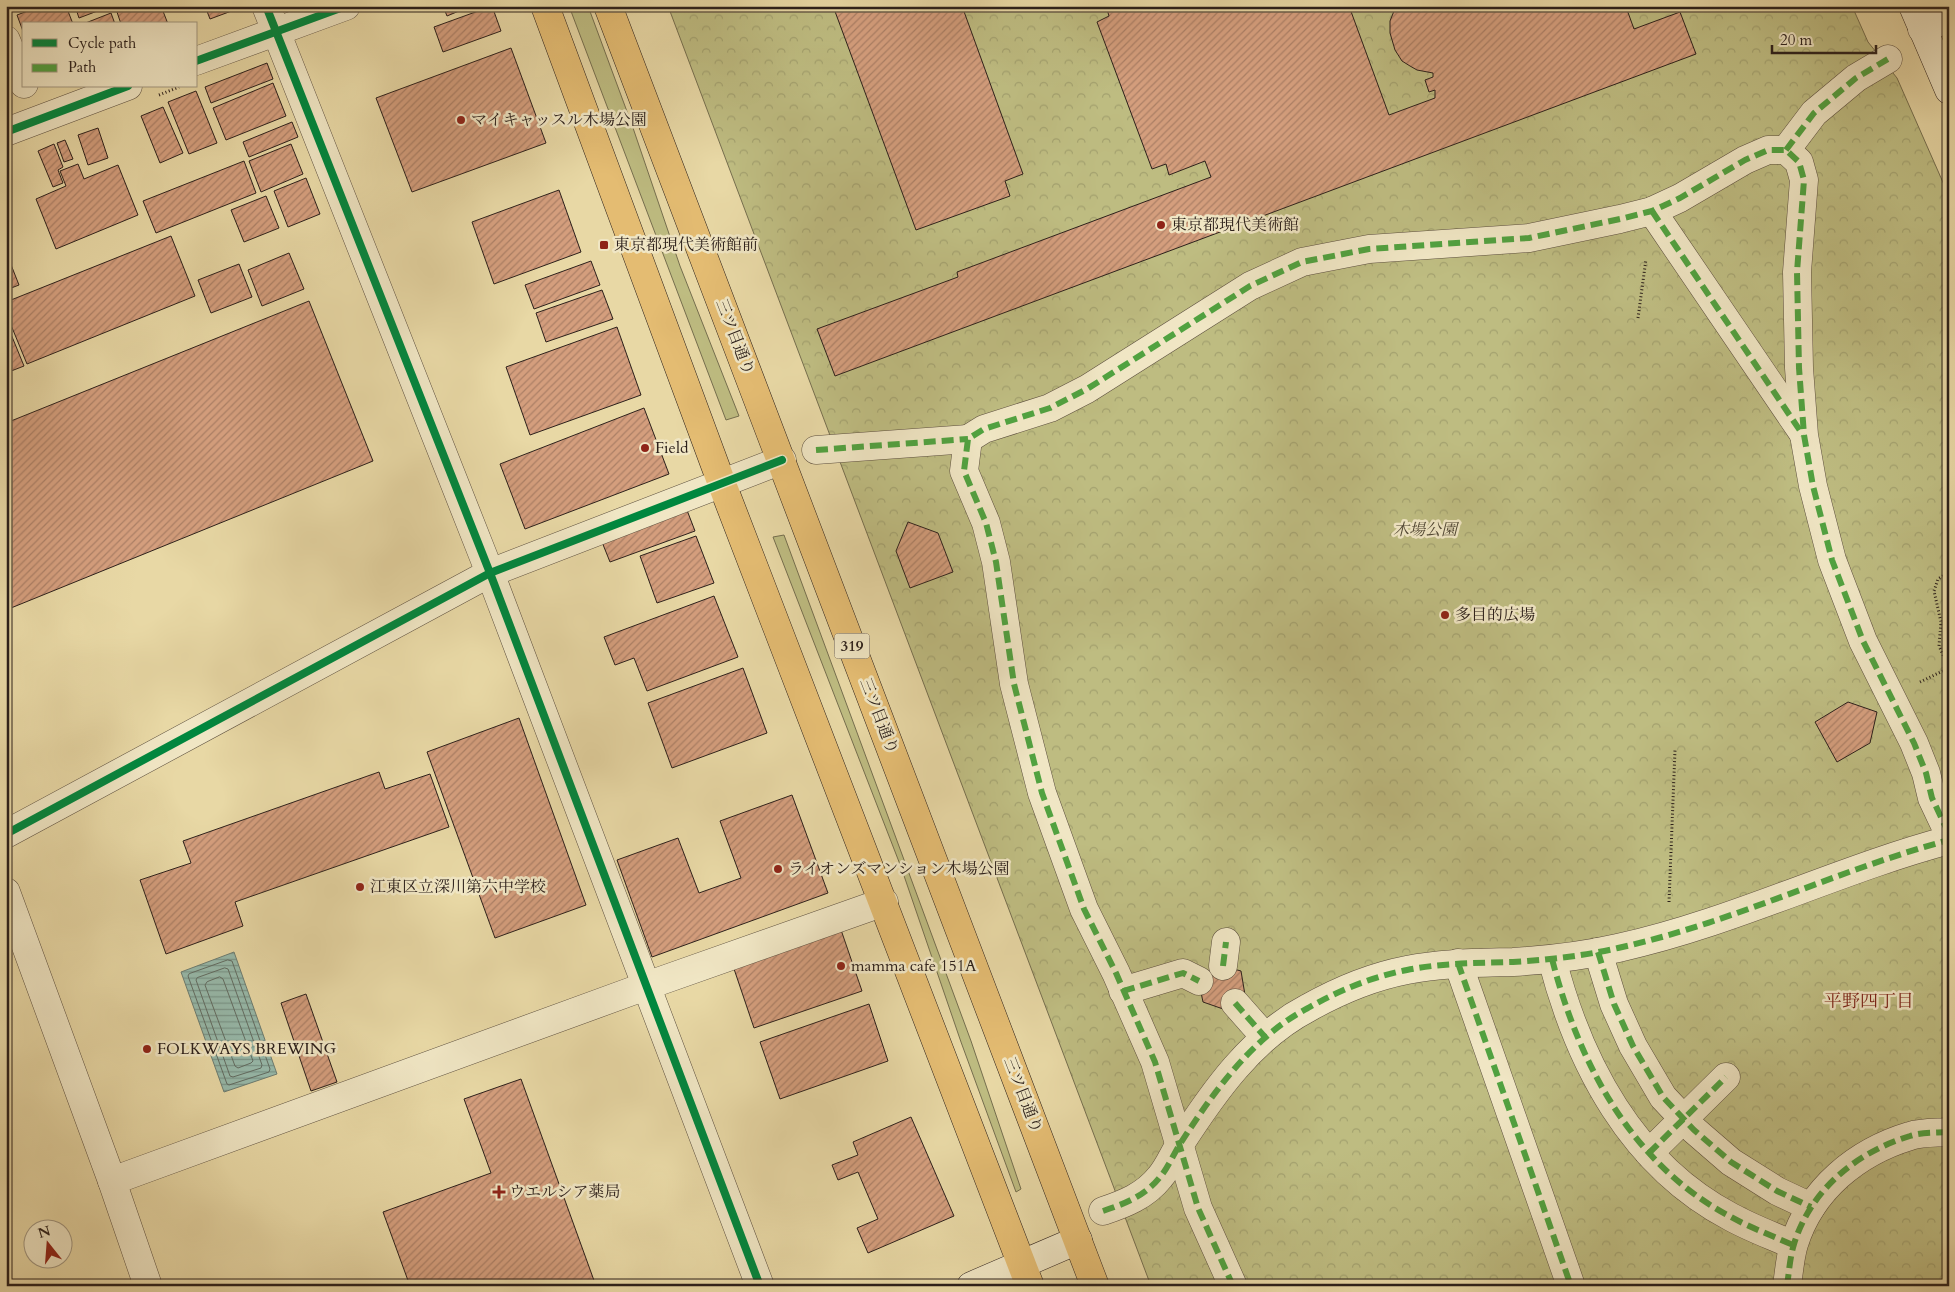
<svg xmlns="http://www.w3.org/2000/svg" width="1955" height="1292" font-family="Cardo,'Noto Serif JP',serif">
<defs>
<pattern id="park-crowns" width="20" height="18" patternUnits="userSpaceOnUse" patternTransform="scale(1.25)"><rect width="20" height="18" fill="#bebc81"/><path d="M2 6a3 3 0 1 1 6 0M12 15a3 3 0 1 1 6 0" fill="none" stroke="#a3a16f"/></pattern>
<pattern id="water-rules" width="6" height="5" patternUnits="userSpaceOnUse" patternTransform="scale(1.25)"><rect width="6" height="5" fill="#97b9aa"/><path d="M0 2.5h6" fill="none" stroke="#7b968a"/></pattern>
<pattern id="building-hatch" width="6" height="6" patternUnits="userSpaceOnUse" patternTransform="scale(1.25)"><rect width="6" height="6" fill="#d49e7d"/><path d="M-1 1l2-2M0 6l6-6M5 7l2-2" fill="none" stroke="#ac8066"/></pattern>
</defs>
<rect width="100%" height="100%" fill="#e8d8a5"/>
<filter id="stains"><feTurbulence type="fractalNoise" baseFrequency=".004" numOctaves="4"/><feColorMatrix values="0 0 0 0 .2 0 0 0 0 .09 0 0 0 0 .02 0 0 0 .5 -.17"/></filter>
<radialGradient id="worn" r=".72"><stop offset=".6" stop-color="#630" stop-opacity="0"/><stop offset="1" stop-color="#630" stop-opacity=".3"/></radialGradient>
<g fill="#bebc81" stroke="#756e4e">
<polygon points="569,6 588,6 632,125 680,266 739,416 726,420"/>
<polygon points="784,535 971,1041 1021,1189 1016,1192 961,1042 901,867 773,537"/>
</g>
<polygon fill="url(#park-crowns)" stroke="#756e4e" points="668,6 1852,6 1868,42 1897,78 1949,196 1949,1286 1151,1286"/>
<polygon fill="url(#water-rules)" stroke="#6c7c71" points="234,952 277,1074 224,1092 181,972"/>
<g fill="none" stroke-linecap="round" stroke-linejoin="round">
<g stroke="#626c62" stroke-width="1">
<polygon points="228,960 232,961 270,1069 269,1072 229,1085 227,1084 188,976 189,974"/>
<polygon points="225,968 228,969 262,1065 261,1068 233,1077 230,1076 196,980 197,978"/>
<polygon points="220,977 223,979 253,1061 251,1063 238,1068 235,1066 205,985 207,982"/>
</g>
</g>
<g fill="url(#building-hatch)" stroke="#2c201b">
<polygon points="41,6 66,6 73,24 24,24 24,34 17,15"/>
<polygon points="75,6 107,6 108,7 79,18"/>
<polygon points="115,6 161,6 168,24 121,24"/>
<polygon points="205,6 245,6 210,19"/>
<polygon points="443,6 471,6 447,16"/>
<polygon points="492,6 501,31 443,52 434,27"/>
<polygon points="833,6 962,6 1023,174 1005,181 1010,196 916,230"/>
<polygon points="1106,6 1349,6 1389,115 1435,98 1435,90 1429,92 1425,80 1433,77 1433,73 1417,70 1410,66 1402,61 1395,50 1390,33 1390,21 1396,6 1629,6 1626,7 1634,29 1680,12 1696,54 835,376 817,329 958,277 957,272 1211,177 1205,161 1169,175 1166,164 1152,169 1097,22 1109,16"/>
<polygon points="111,13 115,24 83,24"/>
<polygon points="511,48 546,143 412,192 376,98"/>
<polygon points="267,63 273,79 211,103 205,87"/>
<polygon points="273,83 286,116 226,140 213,108"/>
<polygon points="196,91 217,143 189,154 168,102"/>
<polygon points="163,107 183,153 160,163 141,116"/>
<polygon points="292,122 298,137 249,157 243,142"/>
<polygon points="98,128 108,158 88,165 78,135"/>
<polygon points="65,140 73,159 64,162 57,143"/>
<polygon points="54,144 63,167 58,170 63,183 53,187 38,151"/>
<polygon points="291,144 303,174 261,192 249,161"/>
<polygon points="244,161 256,193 156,233 143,201"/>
<polygon points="78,164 84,179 118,165 138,215 56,249 36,199 66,186 60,171"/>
<polygon points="306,178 320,214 288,227 274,191"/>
<polygon points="559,190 581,252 494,284 472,222"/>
<polygon points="266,196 279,228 244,242 231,210"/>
<polygon points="171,236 195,296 27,364 6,313 6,302"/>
<polygon points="6,252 19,285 6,290"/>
<polygon points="289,253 304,289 262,306 248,270"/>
<polygon points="591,261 600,285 534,309 525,285"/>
<polygon points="239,264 252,297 211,313 198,280"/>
<polygon points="602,290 613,319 546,342 536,313"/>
<polygon points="309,301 373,461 6,610 6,423"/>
<polygon points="6,322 24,366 6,373"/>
<polygon points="617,327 641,395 530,435 506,367"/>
<polygon points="644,408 669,474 525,529 500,464"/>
<polygon points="685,505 695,531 610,562 600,537"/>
<polygon points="908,522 938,533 953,572 910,588 896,551"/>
<polygon points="696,536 714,583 657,603 640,556"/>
<polygon points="714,596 738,657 647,691 634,658 615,665 604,637"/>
<polygon points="743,668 767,733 672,768 648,703"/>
<polygon points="1848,702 1877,712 1870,743 1837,762 1815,722"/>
<polygon points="519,718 586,905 495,938 427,752"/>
<polygon points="379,772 385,789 430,774 449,827 235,902 243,926 166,954 140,880 191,863 183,841"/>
<polygon points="792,795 828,893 652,957 617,860 678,838 699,893 741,878 720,821"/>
<polygon points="839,924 862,991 754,1028 731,960"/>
<polygon points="1219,965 1241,971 1245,995 1226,1010 1203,1002 1198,978"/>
<polygon points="306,994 337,1082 311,1091 281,1003"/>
<polygon points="869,1004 888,1061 780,1099 760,1042"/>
<polygon points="521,1079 596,1286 410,1286 383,1212 491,1173 464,1099"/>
<polygon points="911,1117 954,1216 868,1253 857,1228 878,1219 858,1172 838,1180 832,1165 858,1155 853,1142"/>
</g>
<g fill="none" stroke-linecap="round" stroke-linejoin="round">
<g stroke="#5b4e3e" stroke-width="29">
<g id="street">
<polyline points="266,6 490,573 760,1286"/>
<polyline points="1922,29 1949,18"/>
<polyline points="6,40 24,84"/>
<polyline points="196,61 346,6"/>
<polyline points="6,132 128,86"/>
<polyline points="1786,150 1814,113 1856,78 1888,59"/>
<polyline points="1652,211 1803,433"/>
<polyline points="816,450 968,439"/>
<polyline points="6,834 490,573 782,460"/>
<polyline points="6,892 112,1181 148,1286"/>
<polyline points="1598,952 1614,1004 1633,1046 1663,1097 1694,1130 1731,1162 1777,1191 1811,1207"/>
<path d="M1552,959C1579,1064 1632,1165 1731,1217C1751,1228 1773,1236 1793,1245"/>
<polyline points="1458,963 1571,1286"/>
<polyline points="1223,966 1226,942"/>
<polyline points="1123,991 1183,973 1199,981"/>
<polyline points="1235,1003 1265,1037"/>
<polyline points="1649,1153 1726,1077"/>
<polyline points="112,1181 646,986 884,902"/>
<path d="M1103,1211C1124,1204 1145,1196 1160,1177C1168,1168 1173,1155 1180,1144C1213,1093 1252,1037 1308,1008C1340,990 1371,977 1407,970C1441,963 1477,963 1513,962C1548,960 1583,956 1618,948C1732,923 1837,870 1949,840"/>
<polyline points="1233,1286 1198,1208 1155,1062 1116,973 1084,909 1042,793 1014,684 996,562 986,523 964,471 968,439 984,429 1050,408 1087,389 1250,286 1302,262 1369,249 1529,238 1620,219 1652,211 1680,198 1745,160 1768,150 1786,150 1799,162 1804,180 1797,272 1799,368 1804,435 1813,486 1832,560 1863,641 1914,743 1926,773 1932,798 1949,834"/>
<path d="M1787,1286C1789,1272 1790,1257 1794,1244C1811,1189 1857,1152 1910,1136C1922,1132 1936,1133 1949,1132"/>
</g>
</g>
<g stroke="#2c201b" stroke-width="29">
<g id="secondary">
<polyline points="1913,6 1949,90"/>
<polyline points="971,1286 1078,1240"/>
</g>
</g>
<g stroke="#2c201b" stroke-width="29">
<g id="primary">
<polyline points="545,6 722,484 1030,1286"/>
<polyline points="608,6 1095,1286"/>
</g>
</g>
<g stroke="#2c201b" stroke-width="3" stroke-dasharray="1 2.5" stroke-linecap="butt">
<polyline points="159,95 179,87"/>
<polyline points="1638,318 1646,259"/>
<polyline points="1949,572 1938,579 1934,591 1941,622 1939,646 1949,668"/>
<polyline points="1920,682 1949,668"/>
<polyline points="1669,902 1675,750"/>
</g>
<use href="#street" stroke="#f0e6c4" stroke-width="28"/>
<use href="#secondary" stroke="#f0e6c4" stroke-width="28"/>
<use href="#primary" stroke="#e4bc72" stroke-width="28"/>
<g stroke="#51a240" stroke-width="6" stroke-dasharray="12 6" stroke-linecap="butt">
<polyline points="1786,150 1814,113 1856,78 1888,59"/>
<polyline points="1652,211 1803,435"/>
<polyline points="816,450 968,439"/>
<polyline points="1598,952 1614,1004 1633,1046 1663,1097 1694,1130 1731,1162 1777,1191 1811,1207"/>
<path d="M1552,959C1579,1064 1632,1165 1731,1217C1751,1228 1773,1236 1793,1245"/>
<polyline points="1458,963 1571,1286"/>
<polyline points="1223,966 1226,942"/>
<polyline points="1123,991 1183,973 1199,981"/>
<polyline points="1235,1003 1265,1037"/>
<polyline points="1649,1153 1726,1077"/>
<path d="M1103,1211C1124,1204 1145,1196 1160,1177C1168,1168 1173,1155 1180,1144C1213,1093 1252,1037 1308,1008C1340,990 1371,977 1407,970C1441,963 1477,963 1513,962C1548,960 1583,956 1618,948C1732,923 1837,870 1949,840"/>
<polyline points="1233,1286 1198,1208 1155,1062 1116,973 1084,909 1042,793 1014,684 996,562 986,523 964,471 968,439 984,429 1050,408 1087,389 1250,286 1302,262 1369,249 1529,238 1620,219 1652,211 1680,198 1745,160 1768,150 1786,150 1799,162 1804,180 1797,272 1799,368 1804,435 1813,486 1832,560 1863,641 1914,743 1926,773 1932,798 1949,834"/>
<path d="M1787,1286C1789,1272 1790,1257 1794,1244C1811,1189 1857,1152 1910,1136C1922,1132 1936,1133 1949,1132"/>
</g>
<g stroke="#f0e6c4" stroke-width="11">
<g id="cycleway">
<polyline points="266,6 490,573 760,1286"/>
<polyline points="196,61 346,6"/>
<polyline points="6,132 128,86"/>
<polyline points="6,834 490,573 782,460"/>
</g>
</g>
<use href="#cycleway" stroke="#00873e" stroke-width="8"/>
</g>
<g fill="#8f2418" stroke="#f0e6c4" stroke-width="2">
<circle cx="461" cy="120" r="5"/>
<circle cx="1161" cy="225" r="5"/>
<rect x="599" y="240" width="10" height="10" rx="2.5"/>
<circle cx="645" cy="448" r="5"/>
<circle cx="1445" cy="615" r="5"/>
<circle cx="778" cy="869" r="5"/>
<circle cx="360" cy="887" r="5"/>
<circle cx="841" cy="966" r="5"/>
<circle cx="147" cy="1049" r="5"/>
<path d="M496.5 1184.5h5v5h5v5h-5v5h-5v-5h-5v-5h5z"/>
</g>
<g text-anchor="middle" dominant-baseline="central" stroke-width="5" stroke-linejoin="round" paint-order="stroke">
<rect fill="#f0e6c4" stroke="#675b4e" stroke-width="1" x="834.5" y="633.5" width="35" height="25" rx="4"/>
<g font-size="15" font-weight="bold" fill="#2c201b">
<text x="852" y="646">319</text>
</g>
<g font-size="16" fill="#2c201b" stroke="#f0e6c4" text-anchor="start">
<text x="471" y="120">マイキャッスル木場公園</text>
<text x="1171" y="225">東京都現代美術館</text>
<text x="614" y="245">東京都現代美術館前</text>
<text x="655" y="448">Field</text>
<text x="1455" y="615">多目的広場</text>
<text x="788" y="869">ライオンズマンション木場公園</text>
<text x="370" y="887">江東区立深川第六中学校</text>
<text x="851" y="966">mamma cafe 151A</text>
<text x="157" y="1049">FOLKWAYS BREWING</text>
<text x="509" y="1192">ウエルシア薬局</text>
</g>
<g font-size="16" fill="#2c201b" stroke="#f0e6c4">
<text transform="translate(735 337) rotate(69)">三ツ目通り</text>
<text transform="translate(879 716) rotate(69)">三ツ目通り</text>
<text transform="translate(1023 1095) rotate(69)">三ツ目通り</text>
</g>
<g font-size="16" font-style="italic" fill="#504734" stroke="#f0e6c4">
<text x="1425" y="530">木場公園</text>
</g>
<g font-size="18" fill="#7a1f14" stroke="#f0e6c4">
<text x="1869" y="1001">平野四丁目</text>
</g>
</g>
<rect width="1955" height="1292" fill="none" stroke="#e8d8a5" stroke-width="25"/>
<rect x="8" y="8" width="1940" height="1277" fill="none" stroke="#2c201b" stroke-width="2.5"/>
<rect x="12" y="12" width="1930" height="1267" fill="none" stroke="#2c201b"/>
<rect x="22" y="22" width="175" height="65" fill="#f0e6c4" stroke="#a29780"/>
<rect x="32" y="39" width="25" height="8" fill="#00873e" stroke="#a29780"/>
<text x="68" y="48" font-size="15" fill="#2c201b">Cycle path</text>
<rect x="32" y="64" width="25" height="8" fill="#51a240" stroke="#a29780"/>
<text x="68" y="72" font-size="15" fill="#2c201b">Path</text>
<g transform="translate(48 1244) rotate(343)"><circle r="24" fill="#f0e6c4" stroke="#a29780"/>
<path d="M0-4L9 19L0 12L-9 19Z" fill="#8f2418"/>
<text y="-8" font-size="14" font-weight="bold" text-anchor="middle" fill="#2c201b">N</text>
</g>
<path d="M1772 45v8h104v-8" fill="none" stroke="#2c201b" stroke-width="2.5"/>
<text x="1780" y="45" font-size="15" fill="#2c201b" stroke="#f0e6c4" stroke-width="4" paint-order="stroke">20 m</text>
<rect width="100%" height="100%" filter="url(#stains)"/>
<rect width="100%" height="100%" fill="url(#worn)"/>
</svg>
